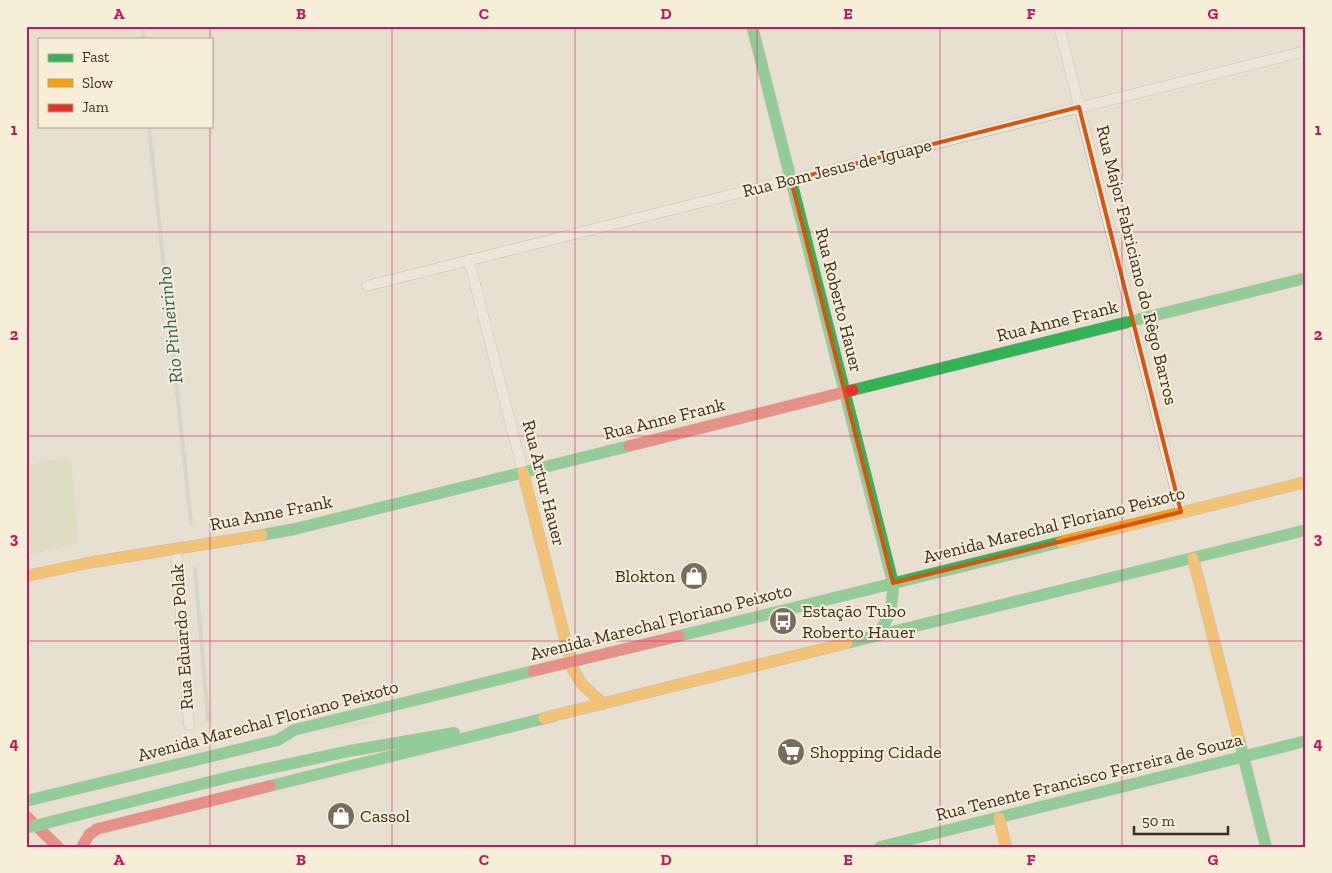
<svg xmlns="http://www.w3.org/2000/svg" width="1332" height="873" font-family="'Zilla Slab',serif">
<rect width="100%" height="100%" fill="#e7e0d1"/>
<g fill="#d6d7b3">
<polygon points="71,457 78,543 26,556 26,465"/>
<polygon points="382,721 351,728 317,731 351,722"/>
</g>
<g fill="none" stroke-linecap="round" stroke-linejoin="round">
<g stroke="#bcccc2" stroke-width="4">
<polyline points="143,26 144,39"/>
<polyline points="149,126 191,523"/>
<polyline points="195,568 208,720"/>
</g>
<g stroke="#ada599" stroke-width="11">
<g id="street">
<polyline points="1059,26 1181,512"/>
<polyline points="469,260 523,472"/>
<polyline points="367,286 1306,51"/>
<polyline points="176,549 189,725"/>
</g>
</g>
<g stroke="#9c958a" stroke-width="12">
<g id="fast">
<path d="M752,26L893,583C893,604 890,619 876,636"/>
<polyline points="853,390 1306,278"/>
<polyline points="262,535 295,529 629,446"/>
<polyline points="679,636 1061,542"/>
<polyline points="847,643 1306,530"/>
<polyline points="1239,739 1266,847"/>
<polyline points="229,777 349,751 454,733"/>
<polyline points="270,786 554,716"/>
<polyline points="26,801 278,740 294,730 533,671"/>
<polyline points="880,847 1306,741"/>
</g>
</g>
<g stroke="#9c958a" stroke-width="12">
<g id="slow">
<polyline points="523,472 573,670 582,684 603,704"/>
<polyline points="1061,542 1306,482"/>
<polyline points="1193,558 1239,739"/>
<polyline points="26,576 93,562 262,535"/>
<polyline points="544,718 847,643"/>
<polyline points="999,818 1006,847"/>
</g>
</g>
<g stroke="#9c958a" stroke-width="12">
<g id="jam">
<polyline points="629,446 853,390"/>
<polyline points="533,671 679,636"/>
<polyline points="26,816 58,847"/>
<polyline points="82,847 89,835 97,829 270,786"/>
</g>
</g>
<use href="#street" stroke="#efebe3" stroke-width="10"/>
<use href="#fast" stroke="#30b455" stroke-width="11"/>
<use href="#slow" stroke="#ff9f0a" stroke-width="11"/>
<use href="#jam" stroke="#e5322d" stroke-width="11"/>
<g stroke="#9c958a" stroke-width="12" stroke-linecap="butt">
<polyline id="fast-bridge" points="26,828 229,777"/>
</g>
<use href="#fast-bridge" stroke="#30b455" stroke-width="11"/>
</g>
<path d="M0 0H1332V873H0ZM1079,107L1181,512L893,583L791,180Z" fill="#e7e0d1" fill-opacity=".55" fill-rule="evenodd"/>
<path fill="none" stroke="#d7550e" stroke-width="4" stroke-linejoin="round" d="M1079,107L1181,512L893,583L791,180Z"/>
<path fill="none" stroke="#c2185b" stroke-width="1" stroke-opacity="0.55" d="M210,26V39M392,26V847M575,26V847M757,26V847M940,26V847M1122,26V847M210,126V847M26,232H1306M26,436H1306M26,641H1306"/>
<defs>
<g id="shop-disc" transform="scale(1.4375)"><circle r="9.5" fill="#786c5e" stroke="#f7eed8"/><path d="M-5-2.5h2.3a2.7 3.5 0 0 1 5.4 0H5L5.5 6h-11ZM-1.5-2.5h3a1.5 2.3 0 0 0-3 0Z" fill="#fff"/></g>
<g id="bus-disc" transform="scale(1.4375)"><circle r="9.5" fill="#786c5e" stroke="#f7eed8"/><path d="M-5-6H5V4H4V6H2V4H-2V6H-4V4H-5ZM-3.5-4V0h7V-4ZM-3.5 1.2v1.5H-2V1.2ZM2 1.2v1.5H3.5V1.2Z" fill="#fff"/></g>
<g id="supermarket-disc" transform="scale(1.4375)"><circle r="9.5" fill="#786c5e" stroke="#f7eed8"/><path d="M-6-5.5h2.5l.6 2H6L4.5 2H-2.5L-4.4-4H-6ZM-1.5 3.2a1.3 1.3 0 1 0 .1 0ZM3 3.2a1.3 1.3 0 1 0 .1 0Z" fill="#fff"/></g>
</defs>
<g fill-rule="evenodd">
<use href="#shop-disc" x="694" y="576"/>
<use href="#bus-disc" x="783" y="621"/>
<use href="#supermarket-disc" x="791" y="752"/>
<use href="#shop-disc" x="341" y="816"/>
</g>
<g text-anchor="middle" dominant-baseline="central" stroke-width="4" stroke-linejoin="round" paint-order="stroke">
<g font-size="18" fill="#3d2e20" stroke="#f7eed8">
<text transform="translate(837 168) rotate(-14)">Rua Bom Jesus de Iguape</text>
<text transform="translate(1137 265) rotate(76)">Rua Major Fabriciano do Rêgo Barros</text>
<text transform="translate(839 300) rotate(76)">Rua Roberto Hauer</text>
<text transform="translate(1057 321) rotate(-14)">Rua Anne Frank</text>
<text transform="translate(664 419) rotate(-14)">Rua Anne Frank</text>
<text transform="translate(544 483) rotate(76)">Rua Artur Hauer</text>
<text transform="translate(271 513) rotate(-11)">Rua Anne Frank</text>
<text transform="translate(1054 525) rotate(-14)">Avenida Marechal Floriano Peixoto</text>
<text transform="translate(661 622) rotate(-14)">Avenida Marechal Floriano Peixoto</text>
<text transform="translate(182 637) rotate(-94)">Rua Eduardo Polak</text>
<text transform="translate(268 721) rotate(-15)">Avenida Marechal Floriano Peixoto</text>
<text transform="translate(1089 777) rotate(-14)">Rua Tenente Francisco Ferreira de Souza</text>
</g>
<g font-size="18" fill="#3d2e20" stroke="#f7eed8" text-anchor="start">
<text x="675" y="576" text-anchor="end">Blokton</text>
<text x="802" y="611">Estação Tubo<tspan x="802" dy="21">Roberto Hauer</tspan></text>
<text x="810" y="752">Shopping Cidade</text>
<text x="360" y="816">Cassol</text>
</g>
<g font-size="19" font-style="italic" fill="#2f5d5a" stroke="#f7eed8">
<text transform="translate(170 325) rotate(-96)">Rio Pinheirinho</text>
</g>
</g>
<rect width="1332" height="873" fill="none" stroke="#f7eed8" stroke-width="55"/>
<rect x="38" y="38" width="175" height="90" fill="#f7eed8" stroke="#ada18e"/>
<rect x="48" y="54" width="25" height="8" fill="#30b455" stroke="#ada18e"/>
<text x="82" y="62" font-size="15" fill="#3d2e20">Fast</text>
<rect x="48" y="79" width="25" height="8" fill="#ff9f0a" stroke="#ada18e"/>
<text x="82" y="88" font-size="15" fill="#3d2e20">Slow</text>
<rect x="48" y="104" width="25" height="8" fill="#e5322d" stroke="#ada18e"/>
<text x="82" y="112" font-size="15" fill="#3d2e20">Jam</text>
<path d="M1134 826v8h94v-8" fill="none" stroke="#3d2e20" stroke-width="2.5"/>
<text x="1142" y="826" font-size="15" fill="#3d2e20" stroke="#f7eed8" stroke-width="4" paint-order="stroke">50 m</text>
<rect x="28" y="28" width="1276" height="818" fill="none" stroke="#c2185b" stroke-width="2"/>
<g font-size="16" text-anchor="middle" font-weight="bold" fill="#c2185b">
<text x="119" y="19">A</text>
<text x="301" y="19">B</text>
<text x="484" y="19">C</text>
<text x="666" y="19">D</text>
<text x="848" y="19">E</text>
<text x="1031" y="19">F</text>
<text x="1213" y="19">G</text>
<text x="14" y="135">1</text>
<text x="1318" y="135">1</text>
<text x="14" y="340">2</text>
<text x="1318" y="340">2</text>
<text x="14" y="544">3</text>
<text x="1318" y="544">3</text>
<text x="14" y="749">4</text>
<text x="1318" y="749">4</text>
<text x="119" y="865">A</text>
<text x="301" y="865">B</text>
<text x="484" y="865">C</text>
<text x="666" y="865">D</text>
<text x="848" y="865">E</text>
<text x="1031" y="865">F</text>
<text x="1213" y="865">G</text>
</g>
</svg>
